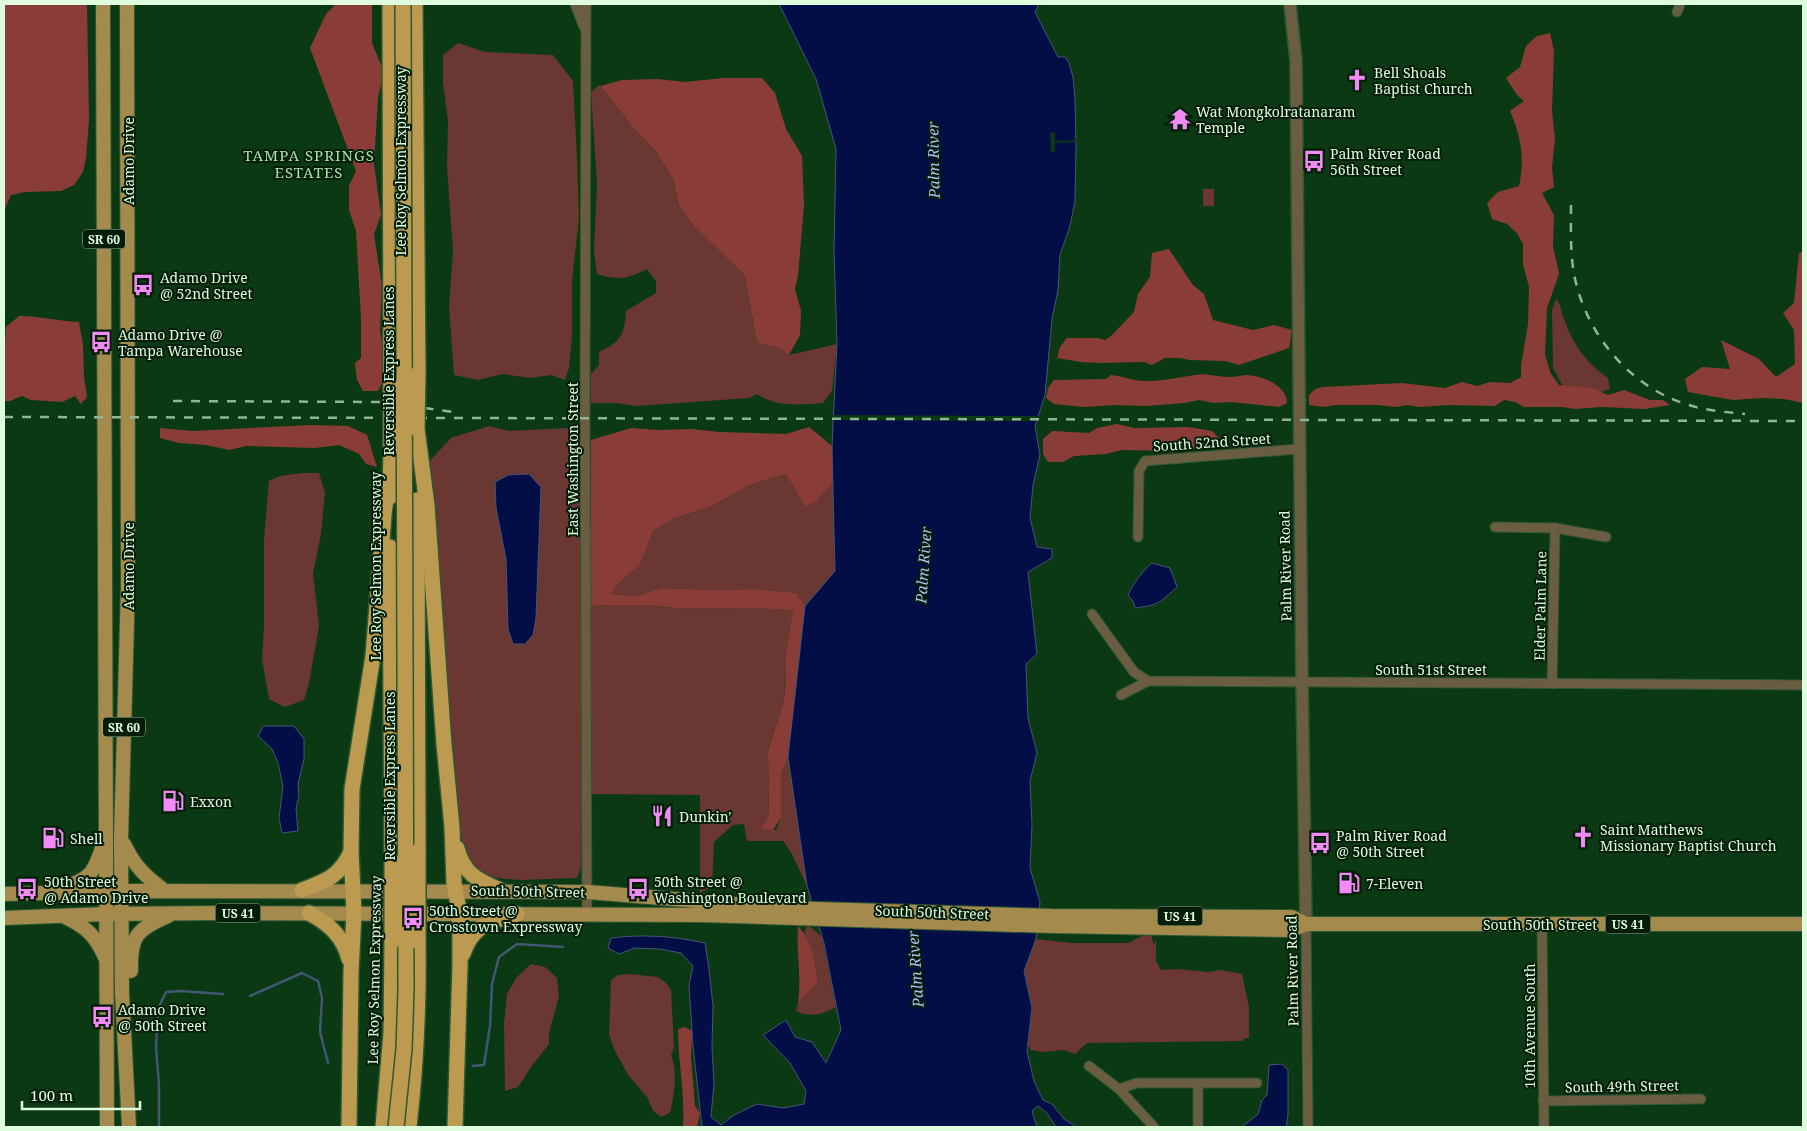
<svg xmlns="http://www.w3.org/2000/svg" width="1807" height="1131" font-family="'Noto Serif',serif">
<rect width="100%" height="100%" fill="#0b3913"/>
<g fill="#6a3732">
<polygon points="458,43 485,52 553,55 573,81 577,157 579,218 572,281 572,336 569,368 565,380 551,375 530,378 503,374 478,380 454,375 449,306 453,251 447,167 448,121 443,82 443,55"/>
<path d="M599,85L632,126L656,152L673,179L679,206L694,226L745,276L757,343L779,348L789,355L837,344L832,391L823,403C800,405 776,407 757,394L749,398L637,406L616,403H591V374L599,365V352C622,341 624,335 626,311L656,293V281L647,269C626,279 620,281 597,274L594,252L597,184L591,92Z"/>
<rect x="1203" y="189" width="11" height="17"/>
<path d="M1556,299C1562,306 1560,308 1563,316C1572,343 1585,362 1608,378L1610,389L1601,392L1564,388L1553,368L1552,310Z"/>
<path d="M489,426L509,431L568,428L584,430C584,576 582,722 581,867L577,878L520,880L497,878L481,874L466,857L454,813L425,466L451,438Z"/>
<polygon points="302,473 319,473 325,493 321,534 313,573 319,626 309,683 304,700 285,707 269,699 262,659 264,625 264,540 269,481 280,476"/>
<polygon points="786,474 817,500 833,484 835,571 805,606 797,593 756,589 713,590 661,588 637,596 611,594 618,584 640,565 653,531 673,519 710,507 750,485"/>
<polygon points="605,605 649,605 676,608 781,609 793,611 783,704 768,751 769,817 761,829 776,830 781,818 781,775 788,757 807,886 792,854 783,841 747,841 744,824 733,825 714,842 712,887 700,893 700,795 588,794 588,607"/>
<path d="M808,925L822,937L836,1007C824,1014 810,1018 796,1011L798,1003L818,982L815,964L804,932Z"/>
<polygon points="1150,932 1154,945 1156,940 1156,961 1161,970 1179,969 1208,972 1220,970 1242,974 1249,1007 1249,1038 1243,1039 1243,1041 1087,1043 1075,1054 1064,1050 1042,1052 1031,1050 1028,1045 1032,1008 1024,970 1036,939 1072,943 1128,943"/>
<polygon points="531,964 545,967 557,978 559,996 549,1033 549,1044 531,1067 518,1087 505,1091 504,1023 507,994 516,978"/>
<path d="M629,974L658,977L665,982L671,990L674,1047L671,1056C678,1070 674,1098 670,1113L661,1117L653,1111L647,1097L628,1075L614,1049L609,1034L611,980L618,975Z"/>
</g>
<g fill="#8a3d38">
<polygon points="4,4 87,4 89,120 86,158 83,172 74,185 61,191 25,192 11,195 4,211"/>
<polygon points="336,4 372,4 372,43 384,72 378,98 374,164 381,215 374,234 382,286 380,329 383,349 382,383 378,391 363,391 357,380 355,363 361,358 361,319 356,231 349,210 349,186 356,171 310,48 326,14"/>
<path d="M1550,33L1554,51L1552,111L1555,139L1552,167L1554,187L1542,193L1554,215L1553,246L1559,274L1547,308L1545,355L1551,374L1559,385L1593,388L1608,395L1624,390L1650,400H1663L1670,405L1645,409L1602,407L1575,409L1562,407H1524L1515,402L1504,400L1495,406L1448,405L1420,407L1407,405L1396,407L1378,405H1336L1323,407L1309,405V395L1315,389L1323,387L1402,383L1445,388L1462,382L1477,386L1490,382L1510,383L1521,377V365L1528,324L1529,287L1523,264V244L1517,233L1507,224L1492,219L1487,203L1498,192L1519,186C1525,159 1521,136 1510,111L1524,101L1517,95L1506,78L1520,67L1526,46L1537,36Z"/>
<polygon points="723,78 762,78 775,93 786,129 802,156 804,206 798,275 795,289 801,311 800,335 789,355 779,348 757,343 745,276 694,226 679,206 673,179 656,152 632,126 600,86 622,80 658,79 685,82"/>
<polygon points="1169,249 1193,285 1204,294 1213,320 1253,330 1274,325 1292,330 1289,348 1239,365 1225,361 1189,360 1180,358 1165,358 1152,365 1144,362 1100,363 1081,362 1057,358 1060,347 1067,338 1097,338 1105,340 1111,336 1134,312 1138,294 1150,277 1152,253"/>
<polygon points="1803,252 1803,403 1784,399 1762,398 1733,400 1688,392 1685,379 1702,367 1730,369 1721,340 1759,359 1776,377 1795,364 1794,330 1783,313 1794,303 1799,253"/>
<path d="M19,316C39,316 59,321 79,322L83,345L84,377L87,397L81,404L75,396L62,402L31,400L22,396L10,401H4V353L6,327Z"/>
<path d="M1203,374C1212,375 1222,377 1231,377C1236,377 1242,375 1247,375C1262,376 1287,385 1287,403L1279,407L1231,402L1213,403L1199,400L1184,403L1146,406L1116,405L1084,407L1054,404L1046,398L1048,388L1054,380L1106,379L1111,375C1122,376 1131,380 1142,381C1163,382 1183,376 1203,374Z"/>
<polygon points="1117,424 1134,428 1188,427 1212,431 1220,439 1217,444 1208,447 1176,451 1122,450 1106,454 1074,456 1063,462 1048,462 1043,454 1043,439 1052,431 1089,433 1097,428"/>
<polygon points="311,425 348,426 367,435 377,467 366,464 359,454 339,445 315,448 246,446 229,450 206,445 179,443 160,438 160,428 192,431"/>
<polygon points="809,427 832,446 833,484 817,500 806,507 786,474 750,485 710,507 673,519 653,531 640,565 618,584 611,594 637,596 661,588 713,590 756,589 797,593 805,606 788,757 781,775 781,818 773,830 760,829 769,817 768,751 783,704 786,681 786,653 793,611 781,609 676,608 649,605 605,605 588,607 591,571 591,440 631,428 659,430 692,429 720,432 786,434"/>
<path d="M798,926C812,940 815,964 818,982L798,1003C802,978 796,952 798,926Z"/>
<path d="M685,1027L692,1031L691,1057L695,1106L700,1113L697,1127H683C685,1094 678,1062 678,1029Z"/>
</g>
<g fill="#030e47" stroke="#455675">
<path d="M779,4H1039L1035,12L1058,57H1065L1069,63L1073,77L1075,98L1076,148L1075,201L1070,226L1060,255L1058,290L1052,319L1045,395L1035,426L1040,455L1033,485L1030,518L1037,547L1052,549V558L1028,572L1037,654L1026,664L1028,718L1037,753L1030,781L1032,825L1030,868L1040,902L1036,939L1024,971L1032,1008L1027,1051L1034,1081L1043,1100L1052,1104L1064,1119L1077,1127H1056L1047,1113L1038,1106L1032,1111L1037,1127H702L693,1046L689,985L693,966L681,953L659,949L635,948L619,954L608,948L611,938C643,934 673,936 705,943L709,969L713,1006L712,1047L714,1083L711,1117L721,1125L734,1115L757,1104L783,1108L804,1104L806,1091L790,1063L763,1035L786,1020L795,1037L812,1042L826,1063L841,1030L824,943L807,886L788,757L805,606L835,571L832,446L837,344L834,251L836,149L816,79Z"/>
<polygon points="529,474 541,487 536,618 533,635 525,644 513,644 508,629 506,559 496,508 495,482 508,475"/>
<path d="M1152,563L1170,568L1177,587C1159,603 1159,605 1135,608L1133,601L1128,595C1132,585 1144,569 1152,563Z"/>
<polygon points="263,726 294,726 304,739 304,759 298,784 299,796 296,808 298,831 282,833 279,818 283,786 278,763 272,749 258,736"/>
<polygon points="1282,1064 1288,1070 1288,1115 1286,1127 1242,1127 1258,1114 1262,1100 1267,1095 1269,1065"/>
</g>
<g fill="#0b3913">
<polygon points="1055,132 1055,141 1076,140 1076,142 1055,143 1055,152 1051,152 1050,133"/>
<polygon points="831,415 1041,416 1039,421 831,420"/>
</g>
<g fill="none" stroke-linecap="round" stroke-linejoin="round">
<g stroke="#455675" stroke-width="2.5">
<polyline points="250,996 302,973 318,981 322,998 320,1032 328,1063"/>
<polyline points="473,1066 484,1065 490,1026 492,984 499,957 517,944 563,947"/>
<polyline points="159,1127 159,1085 156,1048 158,1009 166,992 180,991 223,994"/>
</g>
<g stroke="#2d5834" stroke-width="11">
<g id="minor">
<polyline points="575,4 584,27"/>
<polyline points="586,4 585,418 587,915"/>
<polyline points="1677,12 1680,4"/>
<polyline points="1495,527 1555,528 1606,537"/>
<polyline points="1138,537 1139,471 1145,461 1299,449"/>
<polyline points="1092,614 1134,672 1148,681 1803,685"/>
<polyline points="1552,684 1555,528"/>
<polyline points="1121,695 1148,681"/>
<polyline points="1306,924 1308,1127"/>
<polyline points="1542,924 1544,1127"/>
<polyline points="1089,1066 1119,1089 1154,1127"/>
<polyline points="1119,1089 1137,1083 1257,1083"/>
<polyline points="1543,1101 1701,1099"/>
<polyline points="1198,1127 1198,1084"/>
</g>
</g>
<g stroke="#2d5834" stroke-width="14">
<polyline id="tertiary" points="1290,4 1296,61 1302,682 1306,924"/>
</g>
<g stroke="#2d5834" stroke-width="16">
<g id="primary">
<polyline points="103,4 107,1127"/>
<polyline points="127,4 128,586 121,839 122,992 129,1127"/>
<path d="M124,844C135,867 145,876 165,891"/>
<path d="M62,888C91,879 94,873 103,845"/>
<polyline points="4,894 134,891 588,892 783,908 1052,916 1292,917 1306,924 1803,924"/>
<path d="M65,917C86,927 95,935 105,957"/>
<polyline points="4,918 107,914 218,913 702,915 1052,926 1292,930 1306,924"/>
<path d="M131,971C130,936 137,929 168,916"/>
</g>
</g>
<g stroke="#2d5834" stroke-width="18">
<g id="motorway">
<polyline points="390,4 391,385"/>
<polyline points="415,4 418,373"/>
<polyline points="417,429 427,505 444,744 452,827 454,884 460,914 460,965 455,1127"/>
<polyline points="390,497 391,448"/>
<polyline points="417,500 418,851"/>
<polyline points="390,547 392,861"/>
<path d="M457,848C463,873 477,880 500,890"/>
<path d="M302,890C326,881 339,877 351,852"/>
<path d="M309,913C329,924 343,936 349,959"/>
<path d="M463,954C473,924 490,922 517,914"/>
<polyline points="349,1127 351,972 354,913 351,851 352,789 373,656 384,515 386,498 390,489"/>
<polyline points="383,1127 391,1033 392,942"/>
<path d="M409,1127C416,1065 419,1004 418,942"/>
</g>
</g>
<use href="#minor" stroke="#6a5d41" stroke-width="9"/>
<use href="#tertiary" stroke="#6a5d41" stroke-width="11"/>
<use href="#primary" stroke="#a58a4d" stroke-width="14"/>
<use href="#motorway" stroke="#bc9b51" stroke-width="15"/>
<g stroke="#92b695" stroke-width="2.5" stroke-dasharray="9 9" stroke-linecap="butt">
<path d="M1571,205C1571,228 1570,251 1574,274C1585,333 1630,388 1689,405C1707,411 1727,412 1745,414"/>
<polyline points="173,401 383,402 460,413"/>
<polyline points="4,417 1803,421"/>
</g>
<g stroke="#2d5834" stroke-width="18" stroke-linecap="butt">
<g id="motorway-bridge">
<polyline points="391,385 391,448"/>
<polyline points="417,429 418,373"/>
<polyline points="418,851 418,942"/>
<polyline points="392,861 392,942"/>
<polyline points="396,1127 404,1049 406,990 403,4"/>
</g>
</g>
<use href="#motorway-bridge" stroke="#bc9b51" stroke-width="15"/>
</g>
<defs>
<g id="church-bare" transform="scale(1.725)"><path d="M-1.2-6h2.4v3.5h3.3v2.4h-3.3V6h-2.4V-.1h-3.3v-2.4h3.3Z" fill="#f18af4" stroke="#051d08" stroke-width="2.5" paint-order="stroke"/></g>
<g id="temple-bare" transform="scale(1.725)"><path d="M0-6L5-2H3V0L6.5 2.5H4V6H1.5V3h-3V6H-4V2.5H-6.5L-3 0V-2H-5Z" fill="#f18af4" stroke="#051d08" stroke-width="2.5" paint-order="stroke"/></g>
<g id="bus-bare" transform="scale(1.725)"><path d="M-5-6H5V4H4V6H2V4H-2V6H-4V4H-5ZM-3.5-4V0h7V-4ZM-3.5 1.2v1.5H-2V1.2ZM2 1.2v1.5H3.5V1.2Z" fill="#f18af4" stroke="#051d08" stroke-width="2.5" paint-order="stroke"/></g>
<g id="fuel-bare" transform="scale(1.725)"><path d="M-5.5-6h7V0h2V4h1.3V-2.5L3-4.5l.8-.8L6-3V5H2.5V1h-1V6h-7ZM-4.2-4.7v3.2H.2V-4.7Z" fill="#f18af4" stroke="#051d08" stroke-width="2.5" paint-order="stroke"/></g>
<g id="restaurant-bare" transform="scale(1.725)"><path d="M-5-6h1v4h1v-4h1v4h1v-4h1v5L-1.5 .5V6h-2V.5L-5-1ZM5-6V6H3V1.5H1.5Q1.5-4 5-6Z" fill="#f18af4" stroke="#051d08" stroke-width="2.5" paint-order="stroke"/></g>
</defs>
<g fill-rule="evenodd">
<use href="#church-bare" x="1357" y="80"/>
<use href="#temple-bare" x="1180" y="119"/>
<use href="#bus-bare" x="1314" y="161"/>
<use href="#bus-bare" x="143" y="285"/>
<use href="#bus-bare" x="101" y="342"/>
<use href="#fuel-bare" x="173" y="801"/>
<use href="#restaurant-bare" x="662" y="816"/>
<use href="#church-bare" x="1583" y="837"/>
<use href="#fuel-bare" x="53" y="838"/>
<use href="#bus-bare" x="1320" y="843"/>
<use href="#fuel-bare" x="1349" y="883"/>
<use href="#bus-bare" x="27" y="889"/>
<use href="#bus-bare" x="638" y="889"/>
<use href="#bus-bare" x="413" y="918"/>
<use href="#bus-bare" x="102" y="1017"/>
</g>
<g text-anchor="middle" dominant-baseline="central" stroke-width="4" stroke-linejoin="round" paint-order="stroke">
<g fill="#051d08" stroke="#9dba9e" stroke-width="1">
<rect x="83" y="229.5" width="42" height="19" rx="4"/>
<rect x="103" y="717.5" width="42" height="19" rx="4"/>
<rect x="215.5" y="903.5" width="45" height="19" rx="4"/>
<rect x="1157.5" y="906.5" width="45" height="19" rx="4"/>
<rect x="1605.5" y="914.5" width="45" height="19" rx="4"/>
</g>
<g font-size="12" font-weight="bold" fill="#defddf">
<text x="104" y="239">SR 60</text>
<text x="124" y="727">SR 60</text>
<text x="238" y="913">US 41</text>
<text x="1180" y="916">US 41</text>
<text x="1628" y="924">US 41</text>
</g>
<g font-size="14" fill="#defddf" stroke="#051d08" text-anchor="start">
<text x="1374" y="72">Bell Shoals<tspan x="1374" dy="16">Baptist Church</tspan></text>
<text x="1196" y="111">Wat Mongkolratanaram<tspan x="1196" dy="16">Temple</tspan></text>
<text x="1330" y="153">Palm River Road<tspan x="1330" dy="16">56th Street</tspan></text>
<text x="160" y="277">Adamo Drive<tspan x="160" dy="16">@ 52nd Street</tspan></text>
<text x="118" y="334">Adamo Drive @<tspan x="118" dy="16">Tampa Warehouse</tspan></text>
<text x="190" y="801">Exxon</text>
<text x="679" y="816">Dunkin'</text>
<text x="1600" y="829">Saint Matthews<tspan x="1600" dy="16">Missionary Baptist Church</tspan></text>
<text x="1336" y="835">Palm River Road<tspan x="1336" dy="16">@ 50th Street</tspan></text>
<text x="70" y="838">Shell</text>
<text x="44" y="881">50th Street<tspan x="44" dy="16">@ Adamo Drive</tspan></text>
<text x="654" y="881">50th Street @<tspan x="654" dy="16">Washington Boulevard</tspan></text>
<text x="1366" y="883">7-Eleven</text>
<text x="429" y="910">50th Street @<tspan x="429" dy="16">Crosstown Expressway</tspan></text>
<text x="118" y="1009">Adamo Drive<tspan x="118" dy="16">@ 50th Street</tspan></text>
</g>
<g font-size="14" fill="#defddf" stroke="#051d08">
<text transform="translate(128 161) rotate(-90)">Adamo Drive</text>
<text transform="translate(400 161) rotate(-90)">Lee Roy Selmon Expressway</text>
<text transform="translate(388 371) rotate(-90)">Reversible Express Lanes</text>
<text transform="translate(1212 442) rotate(-4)">South 52nd Street</text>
<text transform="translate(572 459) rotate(-90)">East Washington Street</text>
<text transform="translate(128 566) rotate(-90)">Adamo Drive</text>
<text transform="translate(375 566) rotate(-90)">Lee Roy Selmon Expressway</text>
<text transform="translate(1285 566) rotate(-91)">Palm River Road</text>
<text transform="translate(1540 606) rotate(-89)">Elder Palm Lane</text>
<text x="1431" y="669">South 51st Street</text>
<text transform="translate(389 776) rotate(-90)">Reversible Express Lanes</text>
<text transform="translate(528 891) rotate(1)">South 50th Street</text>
<text transform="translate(932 912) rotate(2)">South 50th Street</text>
<text x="1540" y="924">South 50th Street</text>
<text transform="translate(374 970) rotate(-89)">Lee Roy Selmon Expressway</text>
<text transform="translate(1292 971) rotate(-91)">Palm River Road</text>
<text transform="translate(1529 1026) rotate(-90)">10th Avenue South</text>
<text transform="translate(1622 1086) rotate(-1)">South 49th Street</text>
</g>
<g font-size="15" letter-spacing="1" fill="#a6e3a9" stroke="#051d08">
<text x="309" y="155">TAMPA SPRINGS<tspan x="309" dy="17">ESTATES</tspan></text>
</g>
<g font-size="15" font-style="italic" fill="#a7c0f6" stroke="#051d08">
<text transform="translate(933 160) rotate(-91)">Palm River</text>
<text transform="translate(923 565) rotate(-86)">Palm River</text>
<text transform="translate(915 969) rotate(-94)">Palm River</text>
</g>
</g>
<rect width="1807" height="1131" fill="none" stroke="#defddf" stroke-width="10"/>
<path d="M22 1101v8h118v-8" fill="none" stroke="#defddf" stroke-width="2.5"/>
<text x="30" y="1101" font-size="15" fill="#defddf" stroke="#051d08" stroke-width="4" paint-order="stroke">100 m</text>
</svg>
